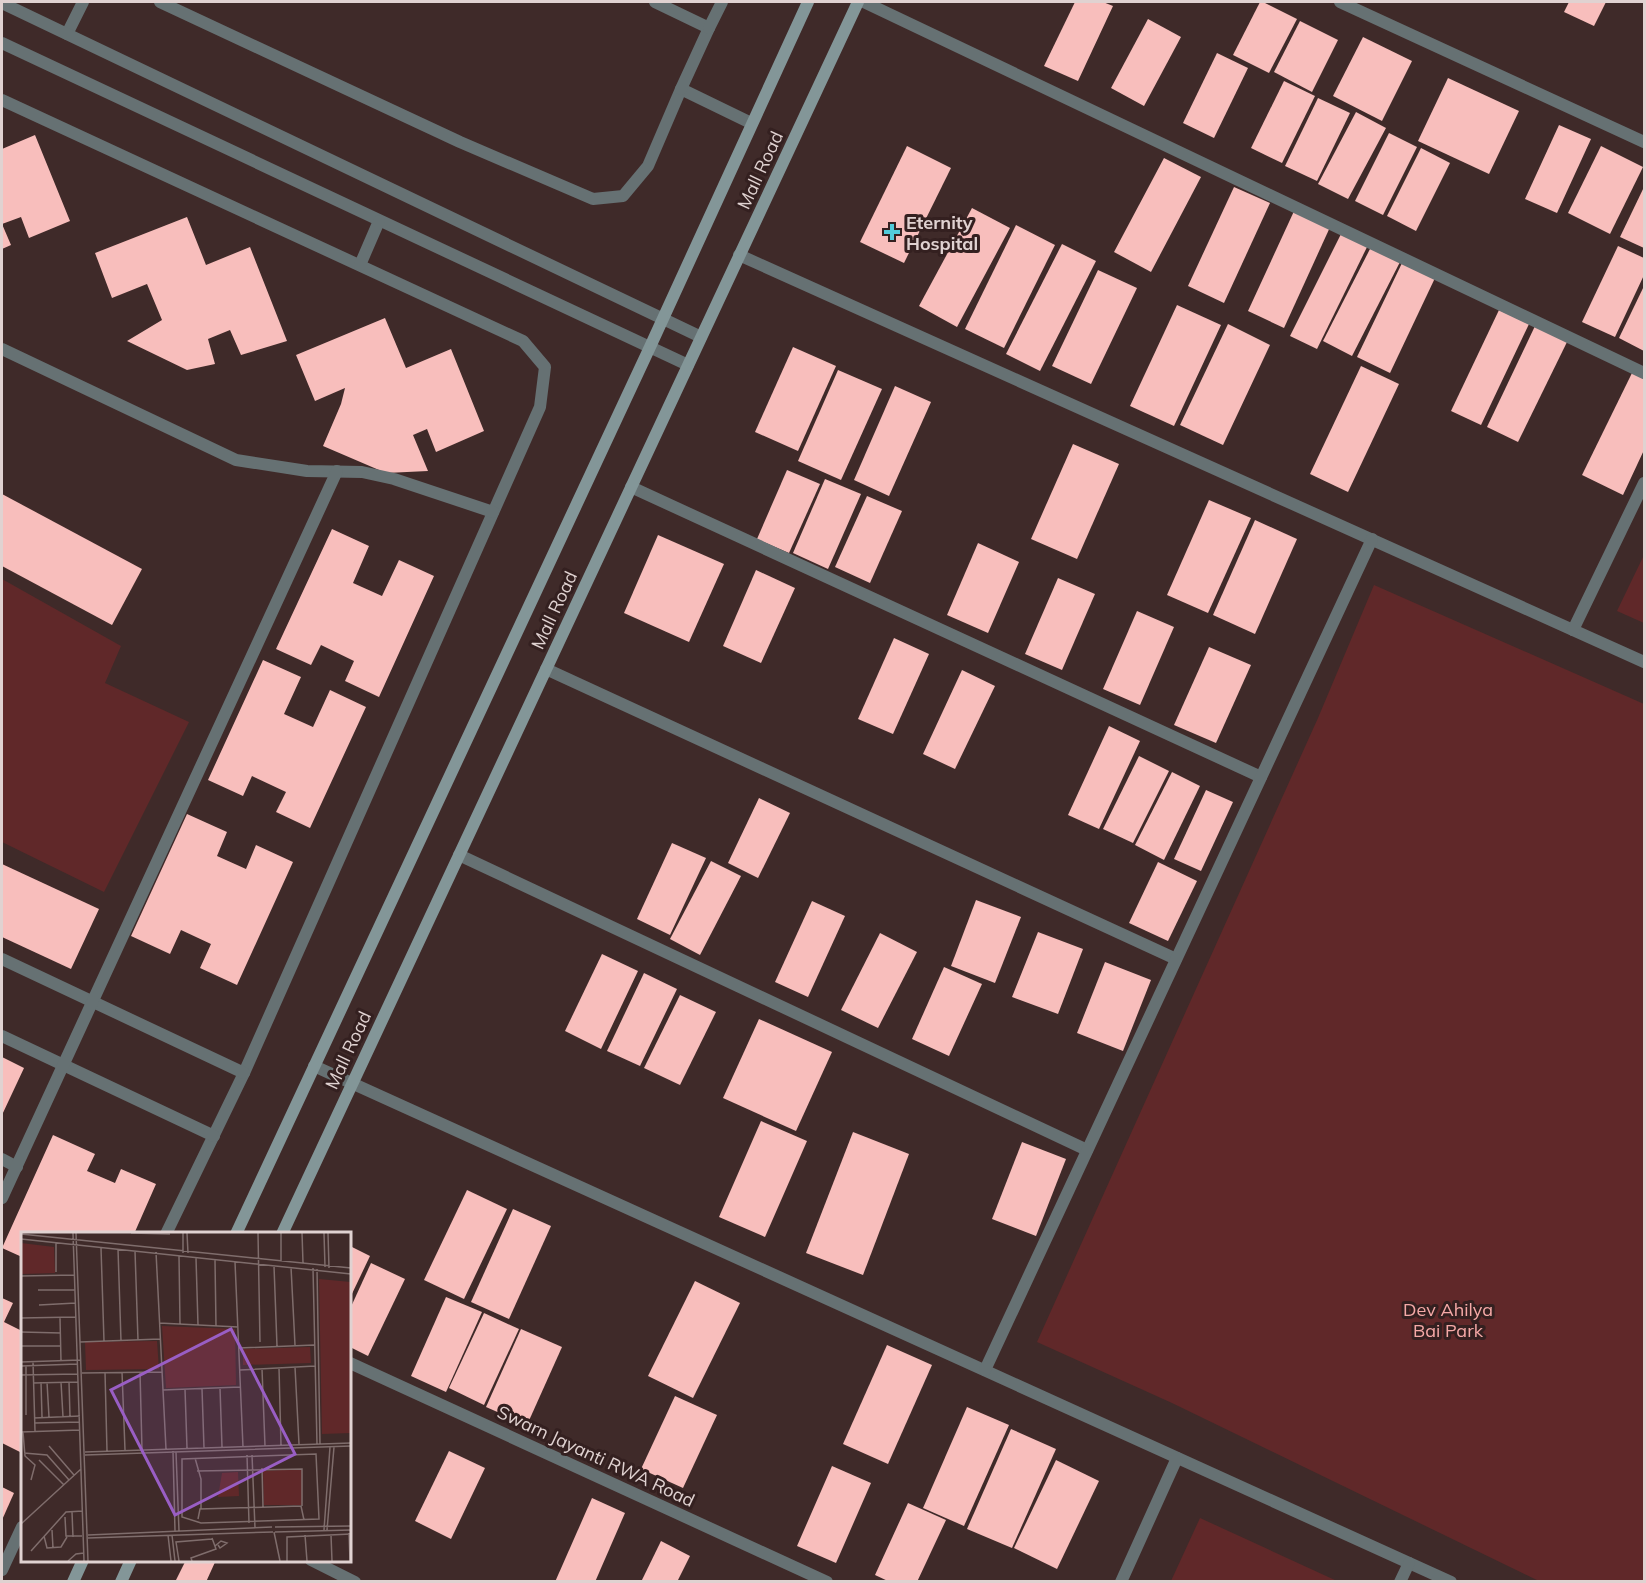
<svg xmlns="http://www.w3.org/2000/svg" width="1646" height="1583" font-family="Mulish,sans-serif">
<rect width="100%" height="100%" fill="#3f2a29"/>
<g fill="#602829">
<polygon points="1644,555 1644,623 1617,611"/>
<polygon points="2,579 121,646 105,683 189,722 104,892 2,842"/>
<polygon points="1374,585 1644,704 1644,1581 1539,1581 1172,1403 1037,1342 1318,718"/>
<polygon points="1200,1518 1337,1581 1171,1581"/>
</g>
<g fill="#f8bebc">
<polygon points="1075,2 1103,2 1113,6 1078,81 1044,66"/>
<polygon points="1260,2 1263,2 1297,19 1269,73 1233,55"/>
<polygon points="1569,2 1606,2 1594,26 1564,12"/>
<polygon points="1148,19 1181,37 1144,106 1111,88"/>
<polygon points="1300,21 1338,40 1312,92 1274,72"/>
<polygon points="1363,37 1412,61 1382,121 1333,96"/>
<polygon points="1217,53 1248,68 1214,138 1183,123"/>
<polygon points="1448,78 1519,111 1489,174 1418,141"/>
<polygon points="1284,81 1315,96 1282,163 1251,148"/>
<polygon points="1318,98 1350,113 1317,181 1285,166"/>
<polygon points="1356,112 1386,128 1348,199 1318,184"/>
<polygon points="1559,125 1591,139 1557,213 1525,199"/>
<polygon points="1389,133 1417,147 1383,215 1355,201"/>
<polygon points="35,135 70,221 29,238 21,217 2,224 11,245 2,249 2,149"/>
<polygon points="907,146 951,168 904,263 860,242"/>
<polygon points="1601,146 1643,167 1610,234 1568,213"/>
<polygon points="1421,148 1450,163 1416,231 1387,216"/>
<polygon points="1164,158 1201,177 1151,272 1114,252"/>
<polygon points="1234,187 1270,203 1224,303 1188,286"/>
<polygon points="1644,187 1644,248 1620,237"/>
<polygon points="972,208 1010,228 957,327 919,306"/>
<polygon points="1295,209 1331,225 1284,328 1248,311"/>
<polygon points="187,217 206,265 250,247 287,341 241,355 230,330 208,339 215,364 187,370 127,341 162,320 147,284 112,298 95,253"/>
<polygon points="1016,225 1055,245 1004,348 965,329"/>
<polygon points="1342,232 1368,245 1317,349 1290,336"/>
<polygon points="1062,244 1096,261 1040,371 1006,354"/>
<polygon points="1618,246 1644,258 1644,275 1615,337 1582,322"/>
<polygon points="1371,247 1400,262 1352,356 1323,341"/>
<polygon points="1402,263 1435,278 1390,373 1357,357"/>
<polygon points="1098,270 1137,288 1091,384 1052,366"/>
<polygon points="1644,286 1644,351 1619,338"/>
<polygon points="1177,305 1221,325 1174,426 1130,406"/>
<polygon points="1499,310 1529,324 1481,425 1451,411"/>
<polygon points="385,318 406,368 451,349 484,431 436,452 427,429 413,435 428,471 386,473 323,446 341,404 345,388 315,401 296,355"/>
<polygon points="1228,324 1270,345 1223,445 1180,425"/>
<polygon points="1535,326 1567,342 1518,442 1487,427"/>
<polygon points="793,347 836,366 798,451 755,432"/>
<polygon points="1361,366 1399,384 1348,492 1310,474"/>
<polygon points="838,370 882,389 841,480 798,461"/>
<polygon points="1632,373 1644,379 1644,450 1623,495 1582,475"/>
<polygon points="895,386 931,402 889,496 854,480"/>
<polygon points="1073,444 1119,464 1077,559 1031,539"/>
<polygon points="787,470 820,484 789,553 757,539"/>
<polygon points="825,479 861,494 828,569 793,553"/>
<polygon points="2,494 142,569 112,625 2,566"/>
<polygon points="867,496 902,511 870,583 835,567"/>
<polygon points="1209,500 1251,518 1208,613 1167,595"/>
<polygon points="1255,520 1297,539 1255,634 1213,615"/>
<polygon points="332,529 369,546 353,583 382,596 399,560 434,576 379,697 345,681 354,661 321,645 311,665 276,649"/>
<polygon points="658,535 724,564 689,642 624,613"/>
<polygon points="978,543 1019,562 988,633 947,615"/>
<polygon points="756,570 795,588 761,663 723,646"/>
<polygon points="1058,578 1095,594 1062,670 1025,654"/>
<polygon points="1137,611 1174,627 1140,705 1103,689"/>
<polygon points="894,638 929,654 893,734 858,719"/>
<polygon points="1209,647 1251,665 1216,743 1174,725"/>
<polygon points="263,660 301,677 284,714 313,727 330,690 366,707 310,828 276,812 286,792 252,776 243,796 208,780"/>
<polygon points="962,670 995,686 955,769 923,754"/>
<polygon points="1109,726 1140,741 1099,829 1068,815"/>
<polygon points="1139,756 1169,771 1133,843 1103,829"/>
<polygon points="1172,772 1200,786 1164,860 1135,845"/>
<polygon points="1206,790 1233,802 1201,871 1174,859"/>
<polygon points="759,798 790,813 758,878 728,863"/>
<polygon points="187,814 227,832 217,856 246,869 256,845 293,862 237,985 200,968 211,944 181,930 170,954 131,936"/>
<polygon points="672,843 706,858 670,935 637,919"/>
<polygon points="711,861 741,876 700,955 670,939"/>
<polygon points="1158,862 1197,881 1168,941 1129,923"/>
<polygon points="2,864 99,909 71,969 2,937"/>
<polygon points="976,900 1021,917 995,983 951,966"/>
<polygon points="812,901 845,916 808,997 775,982"/>
<polygon points="1038,932 1083,949 1058,1014 1012,997"/>
<polygon points="880,933 917,952 878,1028 841,1010"/>
<polygon points="602,954 638,971 601,1049 565,1031"/>
<polygon points="1105,962 1151,980 1123,1051 1077,1033"/>
<polygon points="944,967 982,984 949,1056 912,1039"/>
<polygon points="644,973 677,989 640,1066 607,1051"/>
<polygon points="680,995 716,1012 680,1085 644,1068"/>
<polygon points="759,1019 832,1052 796,1131 723,1098"/>
<polygon points="2,1057 24,1068 2,1115"/>
<polygon points="761,1121 807,1141 765,1237 719,1217"/>
<polygon points="853,1132 909,1154 863,1275 806,1253"/>
<polygon points="53,1135 95,1154 87,1171 115,1183 121,1169 156,1184 134,1234 22,1234 22,1257 2,1248"/>
<polygon points="1022,1142 1066,1159 1036,1236 992,1219"/>
<polygon points="467,1190 507,1209 464,1299 424,1280"/>
<polygon points="513,1209 551,1226 509,1319 471,1302"/>
<polygon points="350,1246 370,1256 350,1298"/>
<polygon points="371,1263 405,1279 368,1356 350,1347 350,1309"/>
<polygon points="695,1281 740,1303 693,1398 648,1376"/>
<polygon points="446,1297 482,1312 446,1392 411,1376"/>
<polygon points="2,1298 13,1303 4,1322 22,1331 22,1453 2,1443"/>
<polygon points="484,1313 519,1329 484,1405 449,1388"/>
<polygon points="521,1329 562,1347 527,1425 486,1407"/>
<polygon points="887,1345 932,1365 888,1464 843,1444"/>
<polygon points="675,1396 717,1415 683,1488 641,1469"/>
<polygon points="967,1407 1009,1425 964,1526 923,1508"/>
<polygon points="1011,1429 1056,1449 1012,1548 967,1529"/>
<polygon points="449,1451 485,1468 451,1539 415,1521"/>
<polygon points="1056,1460 1099,1481 1057,1569 1014,1548"/>
<polygon points="832,1466 871,1483 836,1563 797,1546"/>
<polygon points="2,1487 14,1493 2,1520"/>
<polygon points="592,1498 625,1513 595,1582 555,1582"/>
<polygon points="908,1503 946,1520 917,1582 890,1582 875,1575"/>
<polygon points="661,1541 690,1556 677,1582 641,1582"/>
<polygon points="186,1560 216,1560 206,1582 178,1582 176,1580"/>
</g>
<g fill="none" stroke-linecap="round" stroke-linejoin="round">
<g stroke="#667173" stroke-width="12">
<polyline points="160,2 460,142 593,199 623,196 648,166 681,89 751,123"/>
<polyline points="655,2 709,28 681,89"/>
<polyline points="709,28 722,2"/>
<polyline points="67,34 83,2"/>
</g>
<g stroke="#667173" stroke-width="12">
<polyline points="864,2 1644,373"/>
<polyline points="1340,2 1644,142"/>
<polyline points="2,3 701,337"/>
<polyline points="2,43 688,365"/>
<polyline points="2,100 523,341 545,367 540,407 244,1073 166,1234"/>
<polyline points="739,255 1644,662"/>
<polyline points="360,265 379,221"/>
<polyline points="2,349 236,460 307,471 362,472 394,479 493,512"/>
<polyline points="631,487 1261,777"/>
<polyline points="1573,630 1644,483"/>
<polyline points="546,669 1176,959"/>
<polyline points="459,855 1087,1150"/>
<polyline points="2,959 244,1073"/>
<polyline points="2,1036 214,1136"/>
<polyline points="314,1066 1451,1582"/>
<polyline points="2,1159 17,1167"/>
<polyline points="2,1198 337,471"/>
<polyline points="350,1363 827,1582"/>
<polyline points="985,1370 1372,539"/>
<polyline points="311,1560 355,1582"/>
<polyline points="2,1570 22,1527"/>
<polyline points="1121,1582 1177,1458"/>
<polyline points="1400,1582 1409,1563"/>
</g>
<g stroke="#839698" stroke-width="12">
<polyline points="236,1234 650,347 808,2"/>
<polyline points="282,1234 858,2"/>
<polyline points="73,1582 83,1560"/>
<polyline points="121,1582 131,1560"/>
</g>
</g>
<path fill="#52cbda" stroke="#342020" stroke-width="2" d="M889 223h6v6h6v6h-6v6h-6v-6h-6v-6h6z"/>
<g text-anchor="middle" dominant-baseline="central" stroke-width="6" stroke-linejoin="round" paint-order="stroke">
<g font-size="18" fill="#e0d2d1" stroke="#342020">
<text transform="translate(760 170) rotate(-65)">Mall Road</text>
<text transform="translate(554 610) rotate(-65)">Mall Road</text>
<text transform="translate(348 1050) rotate(-65)">Mall Road</text>
<text transform="translate(596 1456) rotate(25)">Swarn Jayanti RWA Road</text>
</g>
<g font-size="18" font-weight="bold" fill="#e0d2d1" stroke="#342020" text-anchor="start">
<text x="906" y="222">Eternity<tspan x="906" dy="21">Hospital</tspan></text>
</g>
<g font-size="18" fill="#f6a9a7" stroke="#342020">
<text x="1448" y="1309">Dev Ahilya<tspan x="1448" dy="21">Bai Park</tspan></text>
</g>
</g>
<g transform="translate(21 1232)">
<rect width="330" height="330" fill="#3f2a29"/>
<path d="M0,11L33,15L34,41L1,42ZM298,47L330,50V201L301,202ZM141,94L214,97L215,153L145,156ZM136,109L138,137L65,138L64,110ZM289,115L290,131L222,133V117ZM281,237V273H243L242,239ZM217,240L218,264L197,265L201,241Z" fill="#602829"/>
<path fill="none" stroke="#7f6d6c" stroke-width="1.5" d="M52,1L63,329M55,1L67,329M110,1L149,2M162,1V21M166,1L167,21M237,1L239,110M281,1L282,31M303,1L304,35M307,1L308,36M0,2L330,36M0,7L330,42M35,11V40M80,16L83,109M97,17L100,109M114,19L117,108M135,20L145,217M158,24L159,92M175,26L177,93M194,28L195,94M260,29V1M214,30L222,215M253,34L256,114M270,35L274,113M292,36L296,212M296,37L299,212M0,44L54,43M17,58H54M18,73L55,71M0,86L55,85M39,86L40,129M138,91L217,95M0,100L40,101M59,110L139,107M0,114H40M218,116L293,113M0,130L59,128M12,130L14,199M0,134L56,132M5,134V183M274,135L278,212M258,136L260,213M241,137L244,214M219,138L294,134M84,140L86,219M101,140L104,218M119,140L121,218M61,141L141,140M0,143L57,142M20,150L21,185M26,150L28,185M40,150L42,185M48,150L49,184M12,151L57,150M199,156L201,215M164,157L166,216M181,157L183,216M142,158L219,155M13,186L59,184M14,191L59,190M0,200L59,198M2,200L4,224L14,233L10,248M28,214L53,243M152,219L154,299M64,220L330,211M155,220L158,299M3,221L26,223L48,248M295,222L298,287L180,291L161,285V227ZM64,223L330,214M226,223L228,291M231,223L234,296M174,226L180,247V277M18,228L43,253M241,236L242,275M176,239L281,237V274M51,280L52,305M44,285L45,304H61M177,287L179,277L280,274L283,288M0,292L60,237M254,295L330,294M31,298L32,316M303,298L309,215M306,298L313,215M253,300L259,329M254,300L330,298M328,301L329,329M67,303L251,295M147,303L150,329M151,303L154,329M284,303L286,329M310,303L311,329M23,304L26,316L40,315L46,305M67,306L252,300M194,314L200,309L206,311L199,316L197,313M10,319L45,280L62,279M47,329L55,322L63,321M158,329L155,310L191,307M171,329L170,326L195,317L191,306M266,329V305L330,302"/>
<path fill="#995ec4" fill-opacity="0.15" stroke="#995ec4" stroke-width="3" d="M210,97L274,222L154,283L90,158Z"/>
<rect width="330" height="330" fill="none" stroke="#e0d2d1" stroke-width="3"/>
</g>
<rect width="1646" height="1583" fill="none" stroke="#e0d2d1" stroke-width="6"/>
</svg>
